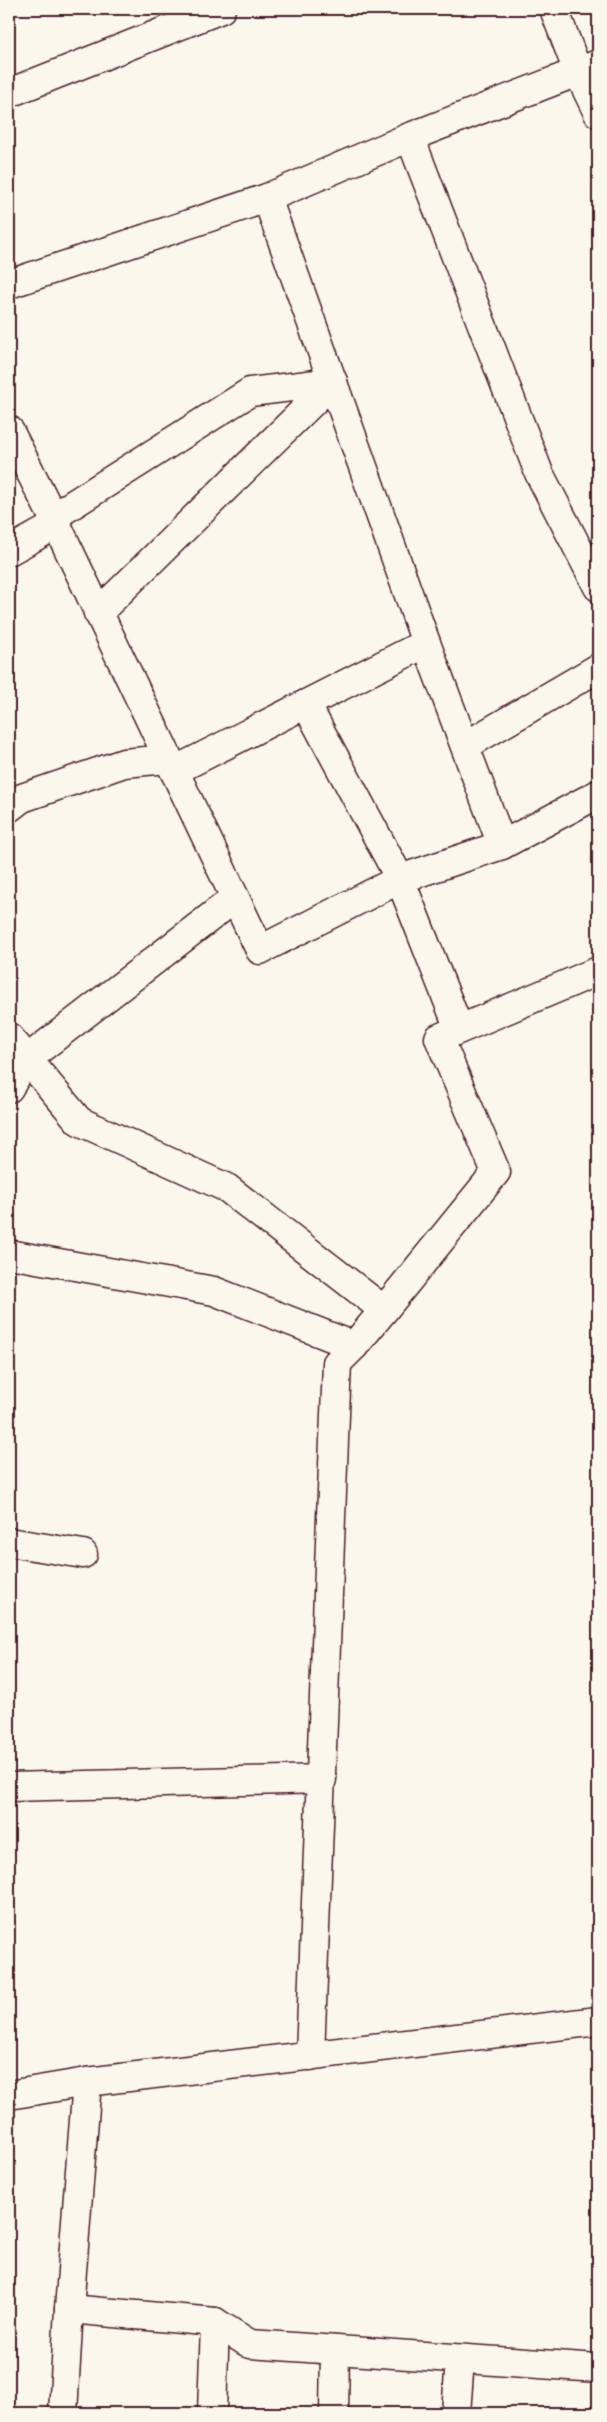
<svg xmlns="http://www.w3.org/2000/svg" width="607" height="2422" font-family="'Indie Flower',sans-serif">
<rect width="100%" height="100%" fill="#fbf7ec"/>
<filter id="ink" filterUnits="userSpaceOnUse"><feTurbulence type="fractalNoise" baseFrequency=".02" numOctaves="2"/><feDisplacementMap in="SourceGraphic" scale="10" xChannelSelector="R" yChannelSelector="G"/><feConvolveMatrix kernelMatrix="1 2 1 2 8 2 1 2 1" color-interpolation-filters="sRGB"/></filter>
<g filter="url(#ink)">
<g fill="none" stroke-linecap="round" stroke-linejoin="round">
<g stroke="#4a1f2b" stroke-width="31">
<g id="minor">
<polyline points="554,9 578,72 598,113"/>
<polyline points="9,93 221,9"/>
<polyline points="410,137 539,473 598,587"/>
<polyline points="267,198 426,643 502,845"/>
<polyline points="9,284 267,198 410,137 598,64"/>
<polyline points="9,430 53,517 260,950 400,879 502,845 598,794"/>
<polyline points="53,517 250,392 333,382"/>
<polyline points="9,551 56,525"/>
<polyline points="98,613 333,382"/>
<polyline points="306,704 400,879 459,1029"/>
<polyline points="465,746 598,668"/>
<polyline points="174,771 426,643"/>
<polyline points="9,808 22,798 124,763 168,759"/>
<polyline points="9,1037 79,1121 227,1188 384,1310"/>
<polyline points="9,1088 27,1059 235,898"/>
<polyline points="9,1254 214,1291 354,1346"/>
<polyline points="9,1542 83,1554"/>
<polyline points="9,1787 322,1779"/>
<polyline points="310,2056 337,1363 354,1346 384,1310 496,1172 439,1038 598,971"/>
<polyline points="9,2095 87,2082 598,2021"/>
<polyline points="69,2309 215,2322 250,2344 598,2368"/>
<polyline points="63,2413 69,2309 87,2082"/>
<polyline points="212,2413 215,2322"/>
<polyline points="334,2413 335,2350"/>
<polyline points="456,2413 460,2359"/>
</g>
</g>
<use href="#minor" stroke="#fbf7ec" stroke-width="28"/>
</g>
</g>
<rect width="607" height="2422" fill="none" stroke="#fbf7ec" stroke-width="30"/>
<rect x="15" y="15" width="577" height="2392" fill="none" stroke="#4a1f2b" stroke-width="2" filter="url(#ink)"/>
</svg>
